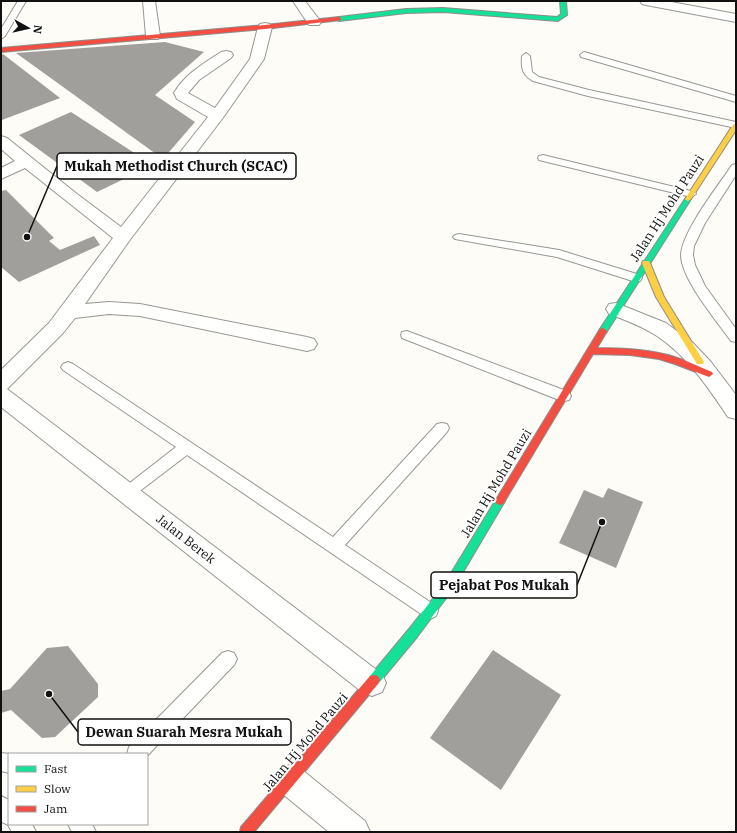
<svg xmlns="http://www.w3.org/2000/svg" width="737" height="833" font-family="'IBM Plex Serif',serif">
<rect width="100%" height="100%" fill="#fdfcf7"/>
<g fill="#a19f9c">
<polygon points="165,42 204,52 155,95 195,122 163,159 16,53"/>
<polygon points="3,54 60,98 2,120 1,55"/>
<polygon points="71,112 153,165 97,192 19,135"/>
<polygon points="6,190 54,238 49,241 60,250 94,236 100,245 19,282 1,267 1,191"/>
<polygon points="608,488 643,502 616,568 559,543 584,490 603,498"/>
<polygon points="68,646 98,684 98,697 55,737 42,738 11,710 1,713 1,691 10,689 47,648"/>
<polygon points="493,650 561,695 501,790 430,738"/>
</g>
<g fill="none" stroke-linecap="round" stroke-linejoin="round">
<g stroke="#979795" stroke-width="2">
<g id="lane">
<polygon points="18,1 26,1 5,36 1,39 1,29"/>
<polygon points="584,52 736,96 736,102 581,57 580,55"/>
<path d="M526,53L530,56L532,72L539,77L589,90L736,122V128L588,96L533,81C522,75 521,68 522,56Z"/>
<polygon points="543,155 695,192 696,194 691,197 539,160 538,158 539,156"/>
<path d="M736,164V175L705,223L694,246L693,255L695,265L705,286L736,329V342L731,341C717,321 681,279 681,255C682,231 719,185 732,165Z"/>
<polygon points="459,234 559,250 640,275 642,278 640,281 636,282 557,257 455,239 453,237 455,235"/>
<polygon points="407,331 569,392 571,396 569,400 564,401 559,400 402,338 401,335 402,332"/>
<polygon points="68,362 73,364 333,537 437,424 442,423 447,424 449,428 447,432 345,545 436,606 438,611 436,616 430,619 424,616 187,455 132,497 127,499 122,497 119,493 122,489 176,447 63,370 61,367 63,364"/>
<polygon points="228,651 234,653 237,659 234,665 147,756 147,754 127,754 129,747 222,653"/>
<polygon points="1,753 10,754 9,754 9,773 1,771"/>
<polygon points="1,796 9,800 9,824 32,824 36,832 12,832 8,825 2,822"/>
<polygon points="68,824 92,824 96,832 72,832"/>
</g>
</g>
<g stroke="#979795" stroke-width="2">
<g id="street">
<polygon points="143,1 155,1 160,36 158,39 148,39 146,36"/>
<polygon points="293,1 305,1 321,22 319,25 309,25"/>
<polygon points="640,1 666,1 736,14 736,22 646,5 642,4"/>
<path d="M265,23L270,24L272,27L264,59L222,119L129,241L85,304L109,302L140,304L307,337L314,339L317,344L314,349L307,351L140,316L109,314L75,318L63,333L7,389L382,674L386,683L382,692L372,696L362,692L1,407V370L49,323L113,238L25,168L1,179V168L15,161L1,149V136L7,138L77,194L121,227L208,117L177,99L174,93C185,74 203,64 221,52L226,51L231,52L233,55L231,58L199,80L188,93L215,108L250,59L258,27L260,24Z"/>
<path d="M616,303L666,323L693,343L711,362L736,395V419L728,417C708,387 687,356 657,336C642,326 625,320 609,314L606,309L609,304Z"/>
<polygon points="290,765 301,769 365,821 370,832 329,832 279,791 275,780 279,769"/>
</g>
</g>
<g stroke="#8e8d8b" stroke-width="2">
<g id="fast">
<polygon points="560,1 566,1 567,15 558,21 443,12 406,13 339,21 336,19 339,17 406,9 443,8 557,17 561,14"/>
<polygon points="688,197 691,199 606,333 600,333 599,331 600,329 685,199"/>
<polygon points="500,497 503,498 505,501 453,589 417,637 378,684 374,685 370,684 368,680 370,676 409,629 445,583 497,498"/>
</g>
</g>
<g stroke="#8e8d8b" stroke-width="2">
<g id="slow">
<polygon points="736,123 736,130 691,199 688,201 686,200 685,199 733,125"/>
<polygon points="643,261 649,261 650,263 664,297 704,362 703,364 697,364 656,297 642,263"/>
</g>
</g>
<g stroke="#8e8d8b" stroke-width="2">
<g id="jam">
<polygon points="339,17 341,18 341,20 265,29 1,52 1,48 265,25"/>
<path d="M603,328L607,331L597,348C621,348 645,349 668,355C683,359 698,366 712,372L713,374L709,377L675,364L659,359L630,355L593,354L503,504L500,505L497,504L495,501L497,498L600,329Z"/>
<polygon points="374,675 378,676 380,680 378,684 254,832 240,832 241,827 370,676"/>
</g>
</g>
<use href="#lane" fill="#fffffe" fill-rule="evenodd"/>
<use href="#street" fill="#fffffe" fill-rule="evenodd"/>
<use href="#fast" fill="#16e098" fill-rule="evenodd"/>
<use href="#slow" fill="#ffcf43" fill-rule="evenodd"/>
<use href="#jam" fill="#f24e42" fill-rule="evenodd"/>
</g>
<g text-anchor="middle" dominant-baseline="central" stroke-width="4" stroke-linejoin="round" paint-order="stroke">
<g font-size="13" fill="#111" stroke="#fff">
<text transform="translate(667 208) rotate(-57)">Jalan Hj Mohd Pauzi</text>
<text transform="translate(496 483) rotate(-59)">Jalan Hj Mohd Pauzi</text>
<text transform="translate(186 539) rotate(38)">Jalan Berek</text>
<text transform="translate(305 742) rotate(-50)">Jalan Hj Mohd Pauzi</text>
</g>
</g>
<path fill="none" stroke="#111" stroke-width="1.5" d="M27 237L57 166M602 522L577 585M49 694L78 732"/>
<g fill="#111" stroke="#fff" stroke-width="1.5">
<circle cx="27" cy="237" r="4"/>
<circle cx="602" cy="522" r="4"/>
<circle cx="49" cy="694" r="4"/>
</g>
<g fill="#fff" stroke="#111" stroke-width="1.5">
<rect x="57" y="153" width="239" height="26" rx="4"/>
<rect x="431" y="572" width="146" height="26" rx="4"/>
<rect x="78" y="719" width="213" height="26" rx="4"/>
</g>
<g font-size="14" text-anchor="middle" font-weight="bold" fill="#111">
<text x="176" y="171">Mukah Methodist Church (SCAC)</text>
<text x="504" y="590">Pejabat Pos Mukah</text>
<text x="184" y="737">Dewan Suarah Mesra Mukah</text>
</g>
<rect width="737" height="833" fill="none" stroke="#111111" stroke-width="4"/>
<rect x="8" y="753" width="140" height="72" fill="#ffffff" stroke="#a0a0a0"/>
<rect x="16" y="766" width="20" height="6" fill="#16e098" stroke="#a0a0a0"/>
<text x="44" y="773" font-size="12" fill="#111111">Fast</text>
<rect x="16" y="786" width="20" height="6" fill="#ffcf43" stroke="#a0a0a0"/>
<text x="44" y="793" font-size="12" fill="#111111">Slow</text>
<rect x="16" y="806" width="20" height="6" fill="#f24e42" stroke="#a0a0a0"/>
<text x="44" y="813" font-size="12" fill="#111111">Jam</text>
<g transform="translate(28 28) rotate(98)" stroke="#ffffff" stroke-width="3" paint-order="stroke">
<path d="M0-3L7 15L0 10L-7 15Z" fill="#111111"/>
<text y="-6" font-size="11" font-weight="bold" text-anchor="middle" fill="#111111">N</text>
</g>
</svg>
